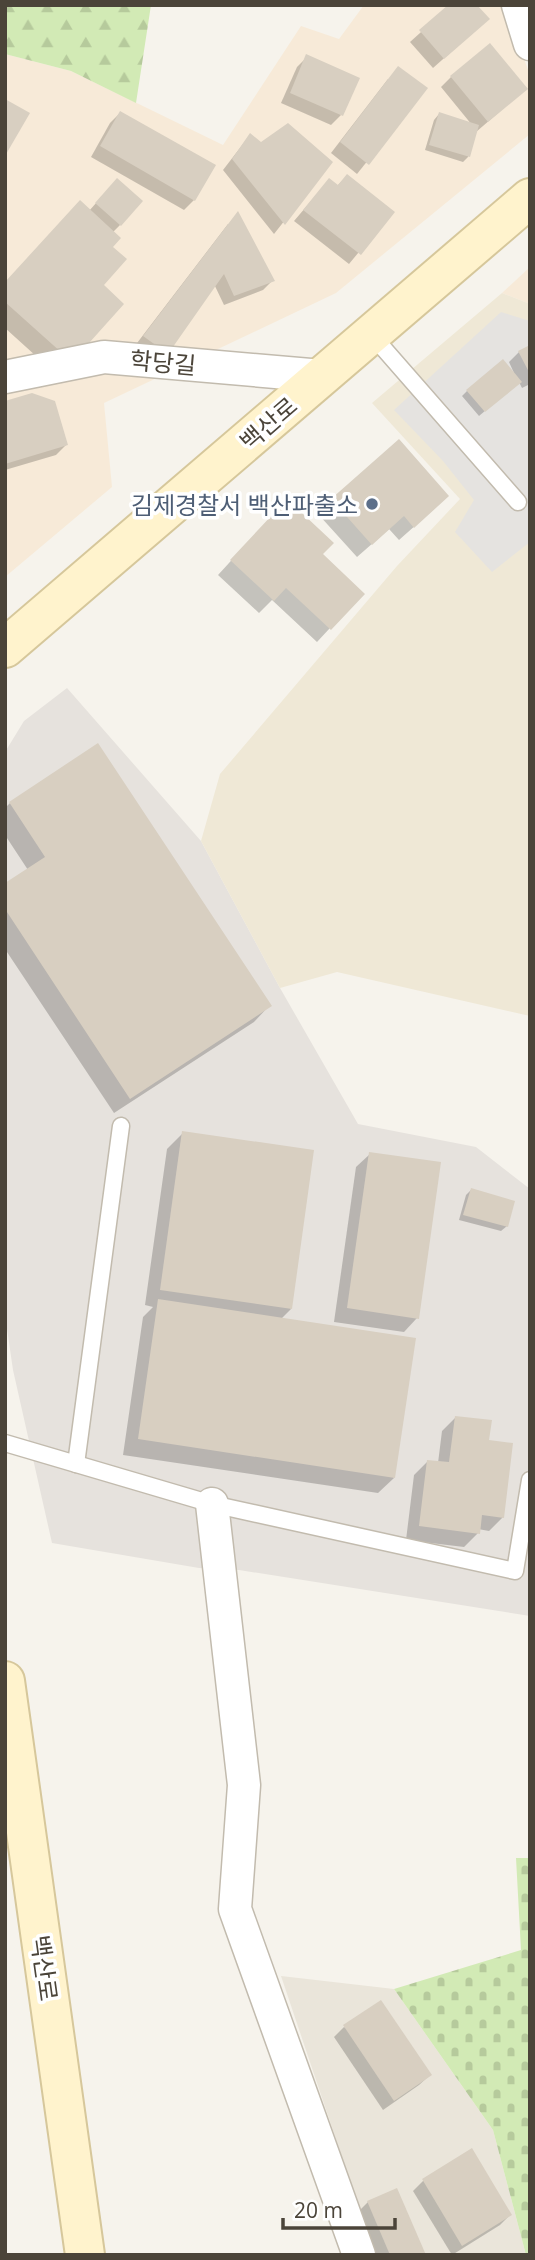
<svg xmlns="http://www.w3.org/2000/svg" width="535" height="2260" font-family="'Open Sans','Noto Sans KR',sans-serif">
<defs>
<pattern id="forest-firs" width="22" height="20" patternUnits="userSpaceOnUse" patternTransform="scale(1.75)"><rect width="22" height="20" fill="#d2eab5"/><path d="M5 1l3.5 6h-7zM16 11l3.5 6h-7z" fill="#b6ca9c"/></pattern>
<pattern id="cemetery-stones" width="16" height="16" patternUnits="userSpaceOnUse" patternTransform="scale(1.75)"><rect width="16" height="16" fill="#d2eab5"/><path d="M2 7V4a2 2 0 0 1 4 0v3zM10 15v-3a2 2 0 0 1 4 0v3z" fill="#b6ca9c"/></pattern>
</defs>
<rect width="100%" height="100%" fill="#f6f3ec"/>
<polygon fill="#eae5da" points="281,1976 394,1989 493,2130 526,2255 375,2255"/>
<g fill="#f7ead8">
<polygon points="364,5 504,5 530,75 530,134 336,293 104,403 112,487 5,577 5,54 71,71 223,145 301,26 339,39"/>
<polygon points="530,267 530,304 502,293"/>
</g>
<polygon fill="#e6e2dd" points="67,688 201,841 280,988 358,1124 476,1147 530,1189 530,1616 239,1570 199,1568 52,1543 13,1370 5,1315 5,752 24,721"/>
<polygon fill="#efe8d6" points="502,293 530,304 530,1016 337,972 280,988 201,841 220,774 397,566 460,499 372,403"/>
<polygon fill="url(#forest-firs)" points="5,5 151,5 136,103 71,71 5,54"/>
<polygon fill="url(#cemetery-stones)" points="516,1858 530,1858 530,2255 526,2255 493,2130 394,1989 521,1950"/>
<polygon fill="#e5e3e0" points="501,312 530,321 530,542 492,572 455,532 474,500 443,461 394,410"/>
<g fill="#0003">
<polygon points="451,5 477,29 433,68 410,42"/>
<polygon points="307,57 341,115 331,125 281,103 297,67"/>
<polygon points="451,77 526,89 476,132 468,157 463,162 425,150 434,120 439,114 472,125 441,87"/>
<polygon points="388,79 425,89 357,174 331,153"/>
<polygon points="120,113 194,200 184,210 91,157 110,123"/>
<polygon points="250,135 261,144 330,163 274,234 223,170"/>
<polygon points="347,176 392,212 349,264 294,221 329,180 337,186"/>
<polygon points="112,185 120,225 113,232 101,285 57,375 5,328 5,283 89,211"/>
<polygon points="228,224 273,280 263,290 224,305 214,284 157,363 134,347"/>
<polygon points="530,347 530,384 522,388 519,382 479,416 462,396 467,391 514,373 509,362 519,352"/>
<polygon points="5,402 66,445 56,455 5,470"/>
<polygon points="398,441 434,509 399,540 389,529 357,557 318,514"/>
<polygon points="273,515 320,555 330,628 317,642 272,600 259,613 218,575"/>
<polygon points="10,803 269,1006 254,1022 114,1113 5,949 5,885 28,870 5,835 5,808"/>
<polygon points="183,1133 291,1309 280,1320 394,1478 378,1493 123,1455 143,1317 153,1307 145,1305 167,1149"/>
<polygon points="370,1154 417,1318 404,1332 334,1322 356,1167"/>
<polygon points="471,1190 507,1226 501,1231 459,1220 466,1195"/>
<polygon points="456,1417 487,1442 503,1517 489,1531 478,1529 478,1533 464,1547 406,1540 414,1475 428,1461 438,1463 442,1431"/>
<polygon points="344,2027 430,2075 419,2085 383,2110 334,2037"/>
<polygon points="471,2151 510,2215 500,2225 452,2255 413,2191 423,2181"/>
<polygon points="368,2202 424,2255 376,2255 358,2212"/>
</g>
<g fill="#d8cfc1">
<polygon points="448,5 477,5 490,19 444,59 419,30"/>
<polygon points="490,43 528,89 488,122 450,76"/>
<polygon points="306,54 360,78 343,116 290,93"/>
<polygon points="398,66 428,88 369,165 340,142"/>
<polygon points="5,99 30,113 5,156"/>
<polygon points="120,111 216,165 195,201 100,146"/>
<polygon points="439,112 479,125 470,157 429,145"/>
<polygon points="288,123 333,162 285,225 232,159 250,133 261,142"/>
<polygon points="347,174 395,212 361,255 303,210 329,178 338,185"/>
<polygon points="117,178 143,201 121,226 95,203"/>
<polygon points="80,200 121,238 113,247 127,259 104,285 124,304 72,362 5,302 5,282"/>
<polygon points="238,211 275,281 234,296 224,274 168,354 143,336"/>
<polygon points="530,345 530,374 518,351"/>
<polygon points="503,359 522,382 485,412 466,390"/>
<polygon points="32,393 55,401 68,445 5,464 5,401"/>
<polygon points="399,439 449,496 414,528 404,516 372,545 331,499"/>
<polygon points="287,499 334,543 323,554 365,594 331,630 286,588 274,601 230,560"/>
<polygon points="98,743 272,1006 130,1099 5,909 5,883 45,857 9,802"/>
<polygon points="182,1131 314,1150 292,1309 160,1290"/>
<polygon points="369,1152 441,1162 419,1319 347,1308"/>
<polygon points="471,1188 515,1201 508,1227 463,1215"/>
<polygon points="158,1299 416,1338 395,1478 138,1439"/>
<polygon points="455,1416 492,1420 489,1440 513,1443 504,1518 482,1515 480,1534 419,1526 427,1460 449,1462"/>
<polygon points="381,2000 432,2075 394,2101 343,2025"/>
<polygon points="472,2148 512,2215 462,2246 422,2179"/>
<polygon points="397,2188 426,2255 390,2255 367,2201"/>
</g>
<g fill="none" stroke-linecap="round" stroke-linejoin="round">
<g stroke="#c2bbae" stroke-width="19">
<g id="lane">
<polyline points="371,334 518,502"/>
<polyline points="5,1443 212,1504 515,1571 530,1480"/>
<polyline points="76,1464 121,1126"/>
</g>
</g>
<g stroke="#c2bbae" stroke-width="35">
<g id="street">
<polyline points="518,5 530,44"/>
<polyline points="5,377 104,357 322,376"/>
<polyline points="212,1504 244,1785 235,1909 359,2255"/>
</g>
</g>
<g stroke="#d6c79b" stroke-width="42">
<g id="secondary">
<polyline points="5,648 530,198"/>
<polyline points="5,1681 85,2255"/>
</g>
</g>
<use href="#lane" stroke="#fff" stroke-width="16"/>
<use href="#street" stroke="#fff" stroke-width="32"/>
<use href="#secondary" stroke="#fff3cd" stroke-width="38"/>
</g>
<circle fill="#5c6f8a" stroke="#fff" stroke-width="2.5" cx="372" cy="504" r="7"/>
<g text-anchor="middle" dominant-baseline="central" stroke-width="7" stroke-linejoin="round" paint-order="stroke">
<g font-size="24" fill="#4b4439" stroke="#fff">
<text transform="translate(163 362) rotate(5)">학당길</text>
<text transform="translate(268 423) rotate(-41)">백산로</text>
<text transform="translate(45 1968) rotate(82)">백산로</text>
</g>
<g font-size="24" fill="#4e5e75" stroke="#fff" text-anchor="end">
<text x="358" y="504">김제경찰서 백산파출소</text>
</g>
</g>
<rect width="535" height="2260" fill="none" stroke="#4b4439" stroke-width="14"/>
<path d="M283 2218v10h112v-10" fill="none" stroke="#4b4439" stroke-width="3.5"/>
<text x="294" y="2218" font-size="21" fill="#4b4439" stroke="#ffffff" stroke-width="5" paint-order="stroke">20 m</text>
</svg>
